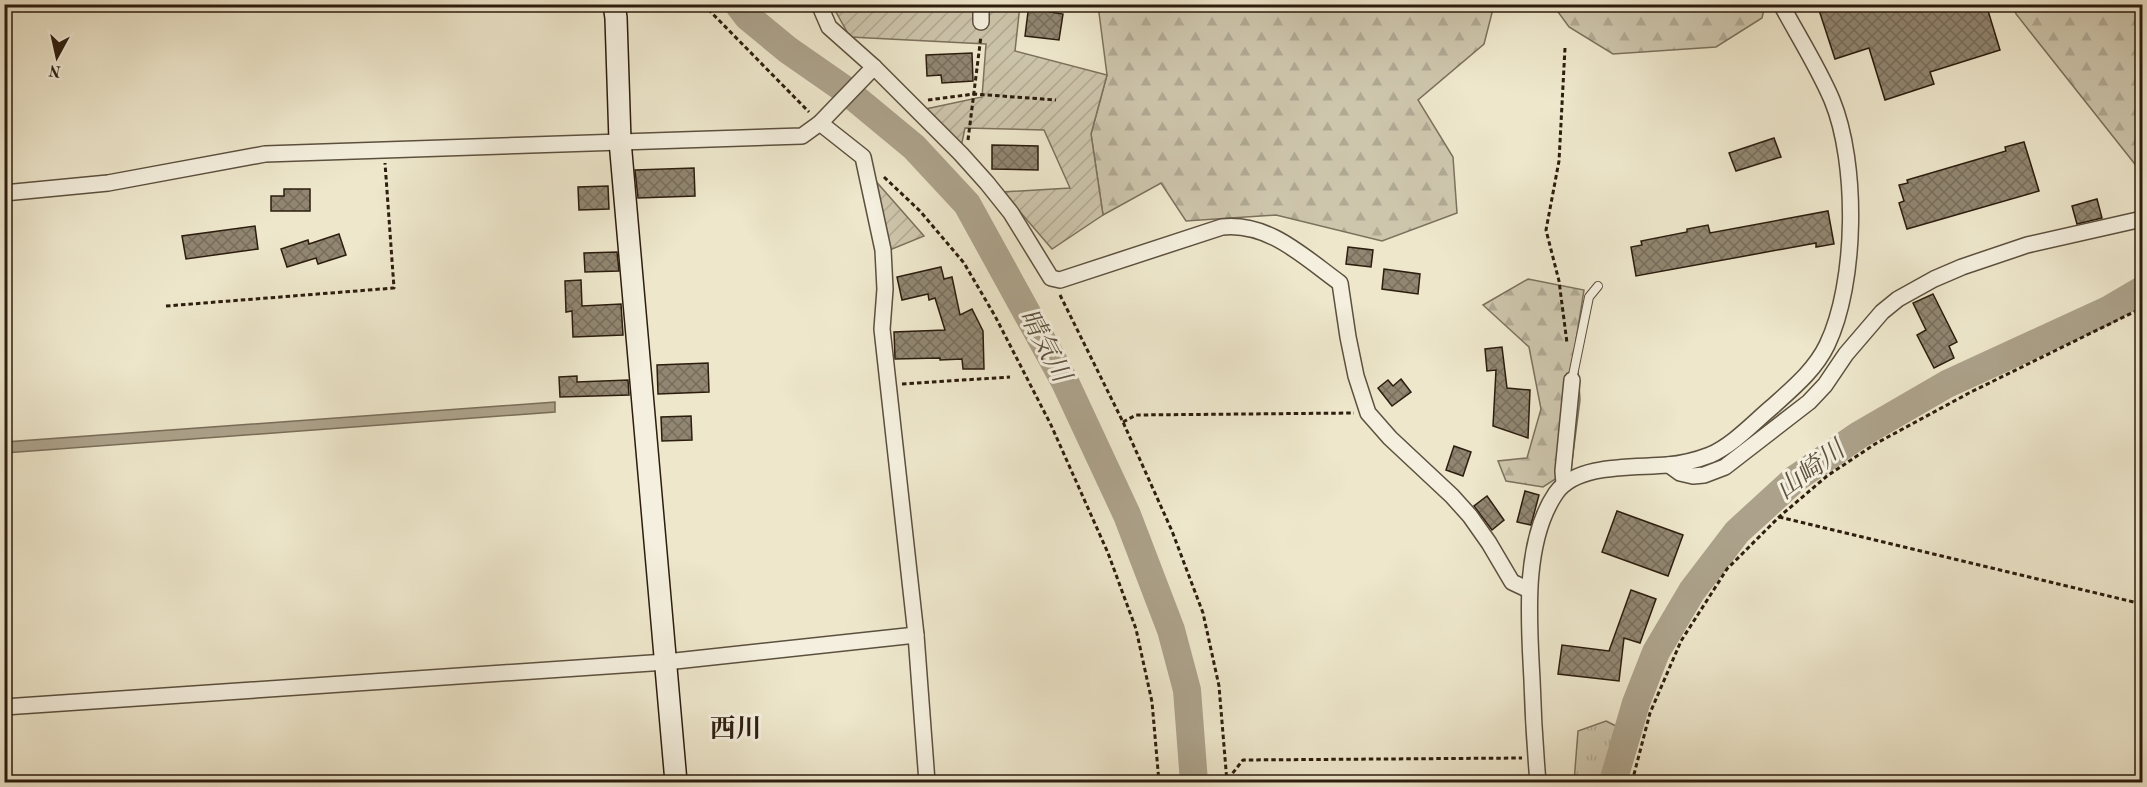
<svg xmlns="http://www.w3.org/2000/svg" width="2147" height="787" font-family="'Old Standard TT','Noto Serif JP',serif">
<defs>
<pattern id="grass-tufts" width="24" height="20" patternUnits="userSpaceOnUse" patternTransform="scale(1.5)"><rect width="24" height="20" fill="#cdc5ac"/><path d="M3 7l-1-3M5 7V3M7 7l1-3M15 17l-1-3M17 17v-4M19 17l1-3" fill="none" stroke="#b0a993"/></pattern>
<pattern id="forest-firs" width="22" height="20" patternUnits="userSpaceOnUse" patternTransform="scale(1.5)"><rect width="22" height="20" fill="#cdc5ac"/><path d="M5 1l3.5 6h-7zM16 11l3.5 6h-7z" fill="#b0a993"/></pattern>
<pattern id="garden-furrows" width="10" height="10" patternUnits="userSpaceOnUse" patternTransform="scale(1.5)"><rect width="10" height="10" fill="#cdc5ac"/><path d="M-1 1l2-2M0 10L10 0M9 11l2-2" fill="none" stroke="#b0a993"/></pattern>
<pattern id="building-cross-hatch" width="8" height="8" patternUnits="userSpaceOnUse" patternTransform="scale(1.5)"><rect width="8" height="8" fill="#918671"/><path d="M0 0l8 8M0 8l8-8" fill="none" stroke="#776d5b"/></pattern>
</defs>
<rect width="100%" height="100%" fill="#eee7cc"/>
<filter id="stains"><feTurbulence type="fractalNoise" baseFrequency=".00333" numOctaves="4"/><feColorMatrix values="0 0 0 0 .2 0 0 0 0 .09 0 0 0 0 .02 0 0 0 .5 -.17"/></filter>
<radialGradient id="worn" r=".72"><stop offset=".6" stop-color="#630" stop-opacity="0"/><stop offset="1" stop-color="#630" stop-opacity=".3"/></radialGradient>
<polygon fill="url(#grass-tufts)" stroke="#7c715d" stroke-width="1.5" points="1606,721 1624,730 1608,782 1574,782 1578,731"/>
<g fill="url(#forest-firs)" stroke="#7c715d" stroke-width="1.5">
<polygon points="1098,5 1494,5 1484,44 1418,100 1453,157 1457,213 1382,241 1276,215 1186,221 1161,183 1103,215 1091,134 1107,75"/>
<polygon points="1553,5 1765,5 1762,18 1716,47 1613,54 1569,27"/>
<polygon points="2013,5 2142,5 2142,173 2016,14"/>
<polygon points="1528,279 1584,290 1576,340 1580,400 1571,469 1543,487 1506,481 1498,461 1527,458 1541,409 1529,347 1483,305"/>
</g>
<g fill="url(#garden-furrows)" stroke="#7c715d" stroke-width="1.5">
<polygon points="832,5 1020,5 1015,51 1107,75 1091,134 1103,215 1052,249 1003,192 1070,188 1044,130 965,128 961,147 921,110 982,97 986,44 850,37"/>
<polygon points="859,162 924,236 880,254"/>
</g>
<polygon fill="#aca28b" stroke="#796d59" stroke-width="1.5" points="555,402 555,412 5,453 5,442"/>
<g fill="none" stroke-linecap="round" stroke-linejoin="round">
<g stroke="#aca28b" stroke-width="28">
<polyline points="738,4 748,17 788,50 844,89 914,147 967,204 1065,382 1127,515 1171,630 1187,690 1194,782"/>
<polyline points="1613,782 1636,703 1656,652 1692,591 1737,532 1795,479 1859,435 1947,384 2108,310 2142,290"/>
</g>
</g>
<g fill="url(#building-cross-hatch)" stroke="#2c1d0e" stroke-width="1.5">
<polygon points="1029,4 1045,4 1045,11 1063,14 1059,40 1025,36"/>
<polygon points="1817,4 1986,4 2000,50 1930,72 1934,84 1885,100 1869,48 1835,59"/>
<polygon points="972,53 973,81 942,83 941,75 927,76 926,55"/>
<polygon points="1774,138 1781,157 1736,171 1729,153"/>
<polygon points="2024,142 2039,191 1907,229 1899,203 1904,201 1899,185 1908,183 1907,180 2006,151 2005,147"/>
<polygon points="992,145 1038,146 1038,170 992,169"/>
<polygon points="694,168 695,196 638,198 635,170"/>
<polygon points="608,186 609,209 579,210 578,187"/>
<polygon points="284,189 310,189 310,211 271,211 271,196 284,196"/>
<polygon points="2097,199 2102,218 2077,224 2072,206"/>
<polygon points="1828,211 1834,244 1816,247 1816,243 1636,276 1631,247 1642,245 1641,241 1687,232 1687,229 1708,225 1710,233"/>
<polygon points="255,226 258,249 186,259 182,236"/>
<polygon points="339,234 346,255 318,264 316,258 287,267 281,249 308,240 309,244"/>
<polygon points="1348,247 1373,250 1371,267 1346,264"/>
<polygon points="617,252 619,271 585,272 584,253"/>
<polygon points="941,267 944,279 952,277 960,315 972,309 983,331 984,369 963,369 962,359 940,360 940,358 895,359 894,332 945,330 935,298 929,300 928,294 902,300 897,277"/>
<polygon points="1384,269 1420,274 1418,294 1382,289"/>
<polygon points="581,280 582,306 621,304 623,335 573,337 572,311 566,312 565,281"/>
<polygon points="1933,294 1957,342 1949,346 1954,358 1934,368 1917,335 1926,330 1913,303"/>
<polygon points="1502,347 1507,388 1530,390 1528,438 1493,426 1496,370 1487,371 1485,349"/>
<polygon points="708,363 709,392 658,394 657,365"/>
<polygon points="577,376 577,382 628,380 629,395 560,397 559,377"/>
<polygon points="1401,379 1411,392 1392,406 1378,388 1388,380 1393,386"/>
<polygon points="691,416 692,440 662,441 661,417"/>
<polygon points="1454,446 1471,452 1463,476 1446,470"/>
<polygon points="1525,491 1539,495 1531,525 1517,522"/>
<polygon points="1487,496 1504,520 1492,530 1474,506"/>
<polygon points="1617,511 1683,535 1668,576 1602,552"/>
<polygon points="1631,590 1656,599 1640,643 1624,638 1619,681 1558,674 1562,645 1609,651"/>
</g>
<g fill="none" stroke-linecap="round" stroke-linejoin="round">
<g stroke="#5c503e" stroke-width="10">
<polyline id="lane" points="1572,380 1589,297 1598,286"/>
</g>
<g stroke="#5c503e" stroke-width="18">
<g id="street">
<path d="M819,4L829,27L874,67L961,154L987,183L1011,213L1051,278L1060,280L1222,227C1269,222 1304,257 1340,283L1348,337L1356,376L1368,413L1390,438L1452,496L1470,516L1489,543L1512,582L1529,590"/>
<polyline points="981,4 981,22"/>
<polyline points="820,123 863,157 883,250 885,289 882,329 916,635 927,782"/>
<polyline points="4,193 108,183 265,154 802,136 820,123 874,67"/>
<polyline points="1669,465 1680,473 1693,476 1704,475 1725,467 1809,402 1825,385 1846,354 1882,312 1898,299 1934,279 1962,267 2027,245 2142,219"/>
<polyline points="1564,484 1563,471 1572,380"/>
<polyline points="4,707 666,662 916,635"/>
<path d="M1538,782C1535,748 1533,714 1532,680C1529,622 1522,543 1556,493C1577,463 1635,468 1667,465C1681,464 1697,460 1710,455C1733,445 1753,423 1772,407C1793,388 1815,370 1827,345C1857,283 1858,163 1832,100C1818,67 1798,36 1781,4"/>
</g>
</g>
<g stroke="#2c1d0e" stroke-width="24">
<polyline id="secondary" points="614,4 616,18 620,141 676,782"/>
</g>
<g stroke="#2c1d0e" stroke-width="3" stroke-dasharray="4.5 3" stroke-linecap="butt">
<polyline points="703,4 809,112"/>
<polyline points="1565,48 1559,161 1546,230 1559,281 1567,343"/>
<polyline points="928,100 974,94 1056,100"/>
<polyline points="968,140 981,36"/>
<polyline points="884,177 920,211 964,263 995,316 1051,425 1108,553 1136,629 1152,702 1159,782"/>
<polyline points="1060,295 1123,422 1172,531 1203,613 1219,686 1227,782"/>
<polyline points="166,306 394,288 385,163"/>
<polyline points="902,384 1010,377"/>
<polyline points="1123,422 1136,415 1354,413"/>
<polyline points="1779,517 2142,604"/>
<polyline points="1228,779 1243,760 1522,758"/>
<polyline points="1083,782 1132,777 1132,782"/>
<polyline points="1632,782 1650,713 1681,641 1727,569 1779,517 1827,476 1875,444 1969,393 2142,308"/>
</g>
<use href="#lane" stroke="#f4efde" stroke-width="8"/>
<use href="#street" stroke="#f4efde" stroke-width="15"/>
<use href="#secondary" stroke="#f4efde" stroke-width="21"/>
</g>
<g text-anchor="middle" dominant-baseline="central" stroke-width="6" stroke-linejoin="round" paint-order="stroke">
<g font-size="26" font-style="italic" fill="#5f5240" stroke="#f4efde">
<text transform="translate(1044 346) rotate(62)">晴気川</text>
<text transform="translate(1811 471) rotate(-37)">山崎川</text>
</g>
<g font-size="26" font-weight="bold" fill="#2c1d0e" stroke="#f4efde">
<text x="736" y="730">西川</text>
</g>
</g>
<rect width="2147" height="787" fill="none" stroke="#eee7cc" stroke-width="24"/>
<rect x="6" y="6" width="2135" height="775" fill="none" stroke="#2c1d0e" stroke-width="3"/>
<rect x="12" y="12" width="2123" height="763" fill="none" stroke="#2c1d0e" stroke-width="1.5"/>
<g transform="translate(57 57) rotate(188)" stroke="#f4efde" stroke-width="4.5" paint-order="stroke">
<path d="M0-4.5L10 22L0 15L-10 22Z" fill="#2c1d0e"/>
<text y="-9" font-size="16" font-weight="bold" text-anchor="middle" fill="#2c1d0e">N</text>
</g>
<rect width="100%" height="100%" filter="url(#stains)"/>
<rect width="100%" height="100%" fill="url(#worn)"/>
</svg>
